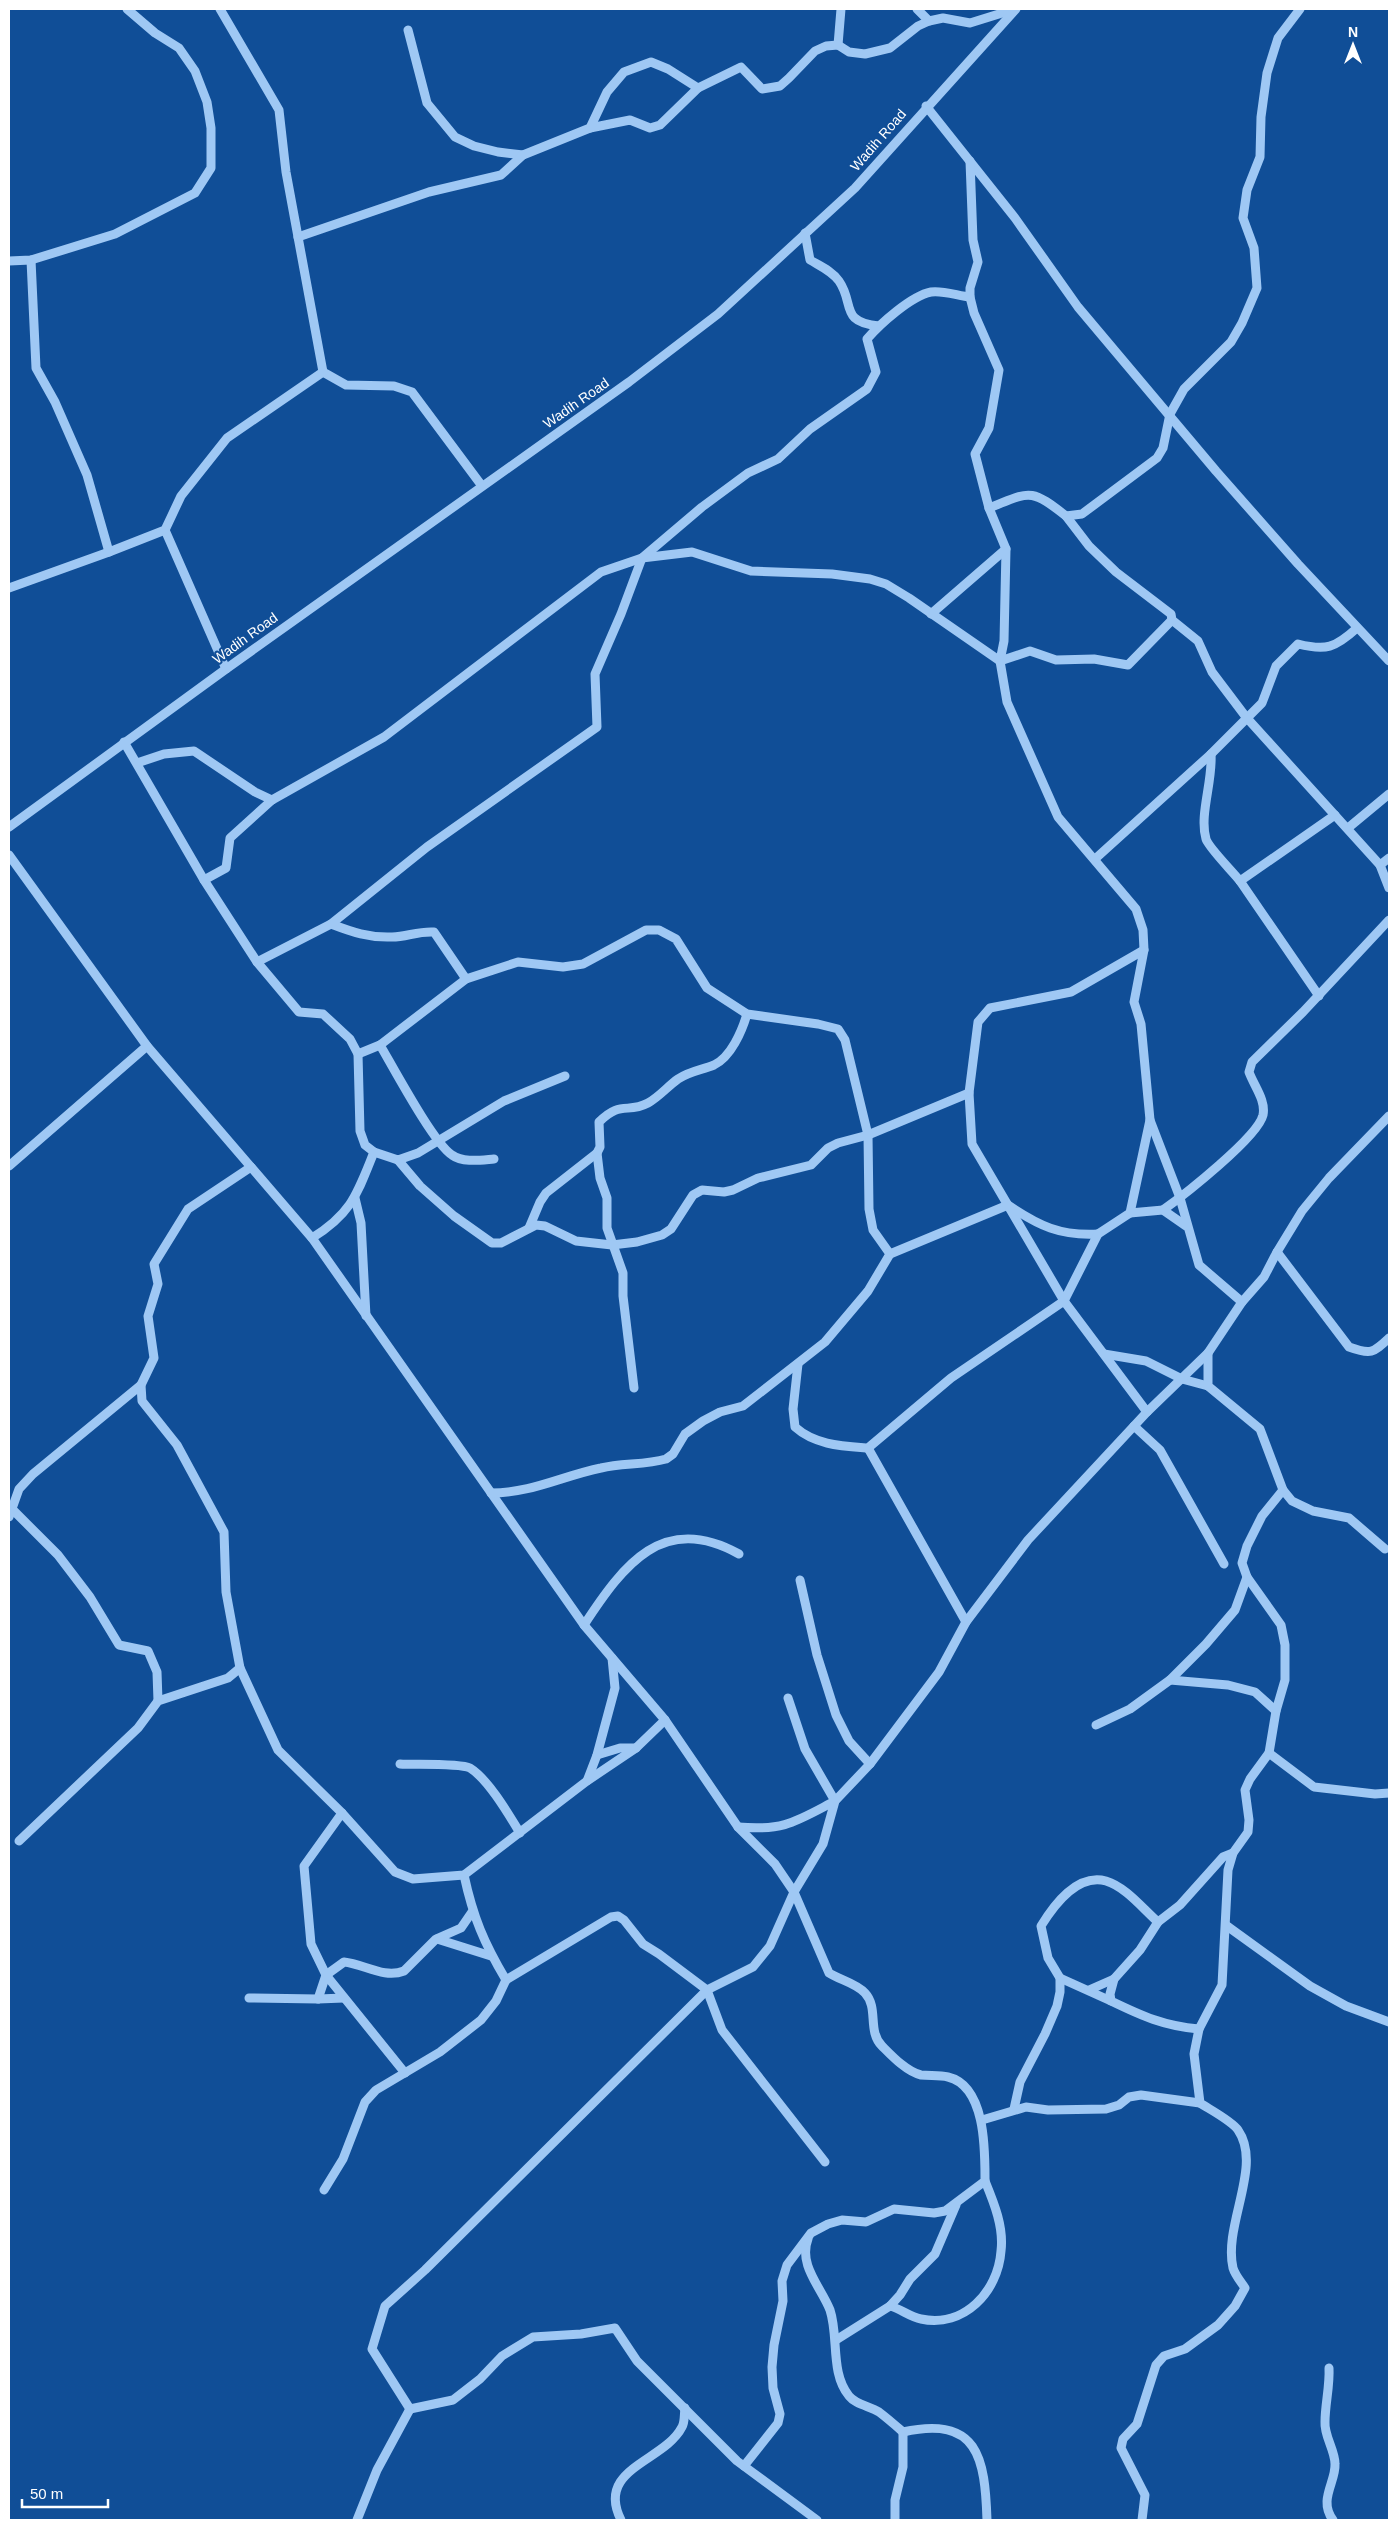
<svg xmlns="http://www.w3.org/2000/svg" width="1398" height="2529" font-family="Arial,sans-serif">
<rect width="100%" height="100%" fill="#104e97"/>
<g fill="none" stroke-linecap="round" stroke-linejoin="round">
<g stroke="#9fc8f4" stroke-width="9">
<polyline points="220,9 279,110 286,172 323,372 346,385 394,386 412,392 482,486"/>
<polyline points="917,9 929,21"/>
<polyline points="408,30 427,103 455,137 474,146 498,152 523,155"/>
<polyline points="838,45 841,9"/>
<polyline points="926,106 1015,218 1078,307 1216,471 1298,564 1389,661"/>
<polyline points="590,128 630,120 650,128 660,125 698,88"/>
<polyline points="970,161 973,240 978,262 970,288 970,297 974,313 999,370 989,428 975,454 989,508 1006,549 1004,641 1000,661 1007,702 1058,817 1136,909 1143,930 1144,950 1134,1002 1141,1024 1150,1120 1180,1198 1199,1265 1242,1302"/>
<path d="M805,233L810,260C820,266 832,271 839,281C855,304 839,322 879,326"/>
<polyline points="298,237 429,192 501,175 523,155 590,128 607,92 624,72 651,62 668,69 698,88 741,67 762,89 780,86 789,78 815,51 826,46 838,45 849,52 865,54 890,48 918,26 929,21 943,18 970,23 1015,9"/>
<polyline points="31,260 36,368 55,402 87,475 109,552 165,530 181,496 227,438 323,372"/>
<polyline points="9,261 31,260 115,234 195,193 211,168 211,128 207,102 195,71 179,48 155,33 127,9"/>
<path d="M989,508C1030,492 1029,487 1066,516L1082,514L1157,458L1163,448L1170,414L1184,389L1231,342L1242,323L1257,288L1254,248L1243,218L1247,190L1260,157L1261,117L1267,73L1278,38L1300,9"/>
<polyline points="1066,516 1089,546 1116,572 1171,614 1172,620 1198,641 1212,672 1246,717 1380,865 1389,888"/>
<polyline points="165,530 226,669"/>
<polyline points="9,588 109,552"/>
<polyline points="931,614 1006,549"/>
<path d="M124,742L204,880L257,962L299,1012L323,1014L350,1039L358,1054L360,1131L365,1145L374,1152C357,1194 352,1213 312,1238"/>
<path d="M1211,754C1213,781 1199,815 1206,839C1208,847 1234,873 1240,881L1335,815"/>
<polyline points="137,763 164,754 194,751 255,792 272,800"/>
<polyline points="9,827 226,669 629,382 718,314 855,188 1016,9"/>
<polyline points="1348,828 1389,794"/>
<path d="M9,855L147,1046L312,1238L584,1625L665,1720L738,1827L775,1864L794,1892L829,1973C840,1980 856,1983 865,1993C879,2008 867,2031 882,2046C892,2056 907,2072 921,2075C930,2076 939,2075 948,2077C986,2086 985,2151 985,2181L945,2211L934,2213L894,2209L866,2222L842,2220L828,2224L811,2233L787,2265L782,2281L783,2301L774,2345L772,2367L773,2388L780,2414L778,2423L744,2466"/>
<path d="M1095,859L1211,754L1262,703L1276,666L1298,644C1326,651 1335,648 1357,628"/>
<polyline points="1380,865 1389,858"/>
<polyline points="204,880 226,868 230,838 272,800 384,737 601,572 642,558 692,552 751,571 832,574 870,579 886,584 909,598 1000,661 1030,651 1056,660 1094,659 1128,665 1172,620"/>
<polyline points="1240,881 1319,996"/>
<path d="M331,924C352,932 369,938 392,937C407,937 417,931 434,932L466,979"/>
<polyline points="1144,950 1071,992 990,1008 978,1022 969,1093 972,1144 1064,1301 1147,1412"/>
<path d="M257,962L331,924L427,847L597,727L595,674L621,614L642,558L702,507L748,473L778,459L810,429L867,389L876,372L867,339C880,324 911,296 931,292C942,290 959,296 970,297"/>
<polyline points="358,1054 380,1045"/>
<polyline points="374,1152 398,1160 418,1153 504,1101 565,1076"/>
<polyline points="597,1153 600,1178 607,1198 607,1228 623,1273 623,1296 634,1388"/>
<polyline points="398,1160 420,1186 454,1216 492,1243 501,1243 536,1225 545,1226 576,1241 612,1245 637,1242 662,1235 671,1229 693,1195 702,1190 724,1192 733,1190 758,1178 811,1165 828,1148 838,1143 868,1135 969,1093"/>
<polyline points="9,1166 147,1046"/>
<polyline points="251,1167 188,1209 154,1264 158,1284 148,1316 154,1358 141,1385 142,1401 177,1445 224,1532 226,1592 240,1668 278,1750 342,1813 395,1872 413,1879 464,1875 587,1781 636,1748 665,1720"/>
<polyline points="355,1198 361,1223 366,1316"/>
<path d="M1163,1210C1184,1195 1258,1137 1263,1115C1266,1100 1254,1086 1249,1072L1252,1062L1303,1012L1389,920"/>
<polyline points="1130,1213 1163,1210 1186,1226"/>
<path d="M529,1228L540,1202L546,1193L597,1153L600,1147L599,1122C621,1100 627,1114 648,1103C659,1097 668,1086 678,1079C690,1071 702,1070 714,1065C731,1057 742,1031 747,1014"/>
<path d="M1277,1252L1349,1347C1371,1355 1373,1353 1389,1338"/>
<path d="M890,1254L1008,1205C1039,1226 1060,1236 1098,1234"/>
<polyline points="1208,1353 1208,1386 1260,1429 1283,1490 1292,1501 1313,1511 1349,1518 1385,1549"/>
<polyline points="1104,1354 1146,1361 1182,1379 1208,1386"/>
<path d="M798,1364L793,1409L795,1427C815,1445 842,1446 868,1448L951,1378L1064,1301L1098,1234L1130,1213L1150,1120"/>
<polyline points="1134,1426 1160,1450 1224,1564"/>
<polyline points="868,1448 966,1622"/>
<path d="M491,1493C532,1493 562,1476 601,1468C622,1463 645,1465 666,1459L673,1454L685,1434L703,1421L720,1412L743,1406L825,1342L868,1291L890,1254L873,1230L869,1209L868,1135L845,1040L838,1029L818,1024L747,1014L707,988L676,939L659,930H646L583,964L563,967L518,962L466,979L380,1045C393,1067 434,1144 452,1155C463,1163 481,1160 494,1159"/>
<polyline points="11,1508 58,1555 90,1597 119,1645 148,1651 157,1672 158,1701"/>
<polyline points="9,1517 19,1489 33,1474 141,1385"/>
<polyline points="800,1580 817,1655 836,1715 849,1741 870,1764"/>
<path d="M584,1625C624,1564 663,1512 739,1554"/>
<polyline points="1170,1680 1228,1685 1255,1692 1276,1711"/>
<polyline points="1096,1725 1130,1709 1170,1680 1206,1644 1235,1610 1247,1577"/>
<polyline points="1269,1753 1314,1787 1375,1794 1389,1793"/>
<polyline points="597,1755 620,1748 636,1748"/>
<path d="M400,1764C414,1765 459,1763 470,1768C488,1779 509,1815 520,1833"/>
<polyline points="587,1781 597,1755 615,1688 612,1658"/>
<polyline points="342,1813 304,1866 311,1944 326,1975 405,2073"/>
<path d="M738,1827C784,1831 795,1822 835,1801L805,1749L788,1698"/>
<polyline points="19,1841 138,1728 158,1701 228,1678 240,1668"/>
<path d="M464,1875C473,1917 484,1943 506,1980L611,1917L618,1916L624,1920L643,1944L659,1954L707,1990L722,2030L825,2162"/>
<polyline points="1227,1926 1310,1986 1346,2006 1389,2022"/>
<polyline points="437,1939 491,1956"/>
<polyline points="1060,1978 1111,2001"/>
<polyline points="1089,1990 1114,1979"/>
<path d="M249,1998L318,1999L326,1975L344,1962C364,1964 384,1979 404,1971L436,1939L461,1928L472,1912"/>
<polyline points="318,1999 344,1998"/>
<path d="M1199,2029C1164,2026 1142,2016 1111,2001L1110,1994L1114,1979L1140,1950L1158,1922L1180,1905L1223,1857L1233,1853"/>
<path d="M1014,2109L1020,2082L1045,2034L1057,2006L1060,1992V1978L1048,1958L1041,1926C1054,1905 1077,1873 1106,1881C1126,1887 1143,1909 1158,1922"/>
<polyline points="982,2120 1026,2107 1048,2110 1106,2109 1119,2105 1129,2097 1141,2095 1200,2103"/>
<polyline points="324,2190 343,2159 365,2102 376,2090 440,2052 481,2020 496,2001 506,1980"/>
<path d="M808,2239C798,2265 821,2287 830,2310C839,2337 830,2373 849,2396C856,2405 870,2406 879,2412C887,2418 895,2425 903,2432C978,2415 985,2458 987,2520"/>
<path d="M890,2306C901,2309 910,2317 921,2319C964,2328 998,2292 1001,2251C1004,2227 994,2203 985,2181"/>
<polyline points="836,2340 890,2306 900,2295 910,2279 935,2254 956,2205"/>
<path d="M1329,2368C1330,2386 1325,2404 1325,2422C1324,2436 1335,2450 1335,2464C1336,2482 1318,2500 1333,2520"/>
<polyline points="410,2409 372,2349 385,2306 425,2270 707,1990 753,1967 770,1946 794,1892 823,1844 835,1801 870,1764 939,1672 966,1622 1028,1540 1147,1412 1208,1353 1242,1302 1264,1277 1277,1252 1302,1211 1329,1178 1389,1116"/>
<polyline points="410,2409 453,2400 480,2379 502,2356 533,2337 581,2334 615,2328 637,2361 737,2461 817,2520"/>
<polyline points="357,2520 377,2470 410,2409"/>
<path d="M621,2520C595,2468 664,2462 682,2427C685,2422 684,2414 685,2408"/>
<polyline points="895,2520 895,2500 903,2467 903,2432"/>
<path d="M1142,2520L1145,2495L1121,2448L1123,2439L1137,2424L1156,2365L1164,2356L1185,2349L1218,2325L1235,2306L1245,2288C1241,2282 1235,2275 1233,2268C1223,2225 1263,2166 1238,2130C1232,2121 1209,2109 1200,2103L1194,2054L1199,2029L1222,1985L1228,1870L1233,1853L1248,1832L1249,1820L1245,1790L1250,1779L1269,1753L1276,1711L1285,1680V1645L1281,1625L1247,1577L1242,1563L1247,1546L1262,1516L1283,1490"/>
</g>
</g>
<g text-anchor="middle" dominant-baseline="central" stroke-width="4" stroke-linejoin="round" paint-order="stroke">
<g font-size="14" fill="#fff" stroke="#104e97">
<text transform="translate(878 140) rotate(-49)">Wadih Road</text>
<text transform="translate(576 403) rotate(-35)">Wadih Road</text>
<text transform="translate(245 638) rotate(-36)">Wadih Road</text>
</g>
</g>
<rect width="1398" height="2529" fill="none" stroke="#ffffff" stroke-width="20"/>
<g transform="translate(1353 45)" stroke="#104e97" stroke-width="4" paint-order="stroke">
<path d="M0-4L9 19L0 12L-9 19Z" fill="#ffffff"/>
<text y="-8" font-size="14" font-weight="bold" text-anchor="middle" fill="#ffffff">N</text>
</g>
<path d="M22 2499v8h86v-8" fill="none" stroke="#ffffff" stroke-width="2.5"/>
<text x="30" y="2499" font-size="15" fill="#ffffff" stroke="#104e97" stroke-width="4" paint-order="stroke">50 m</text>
</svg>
